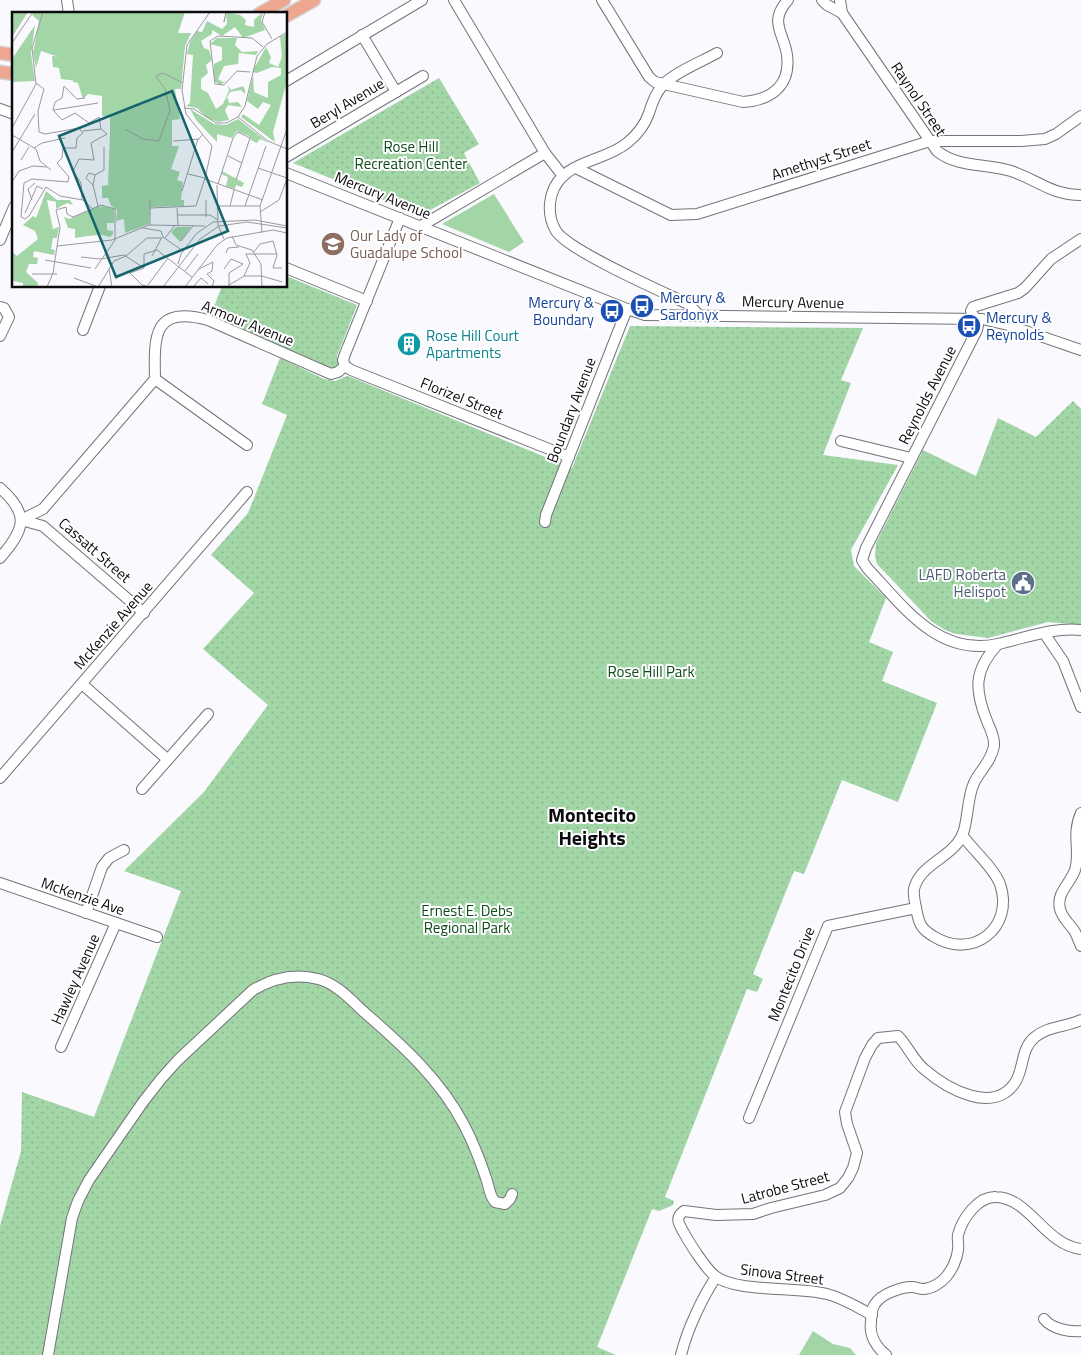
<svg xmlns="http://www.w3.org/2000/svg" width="1081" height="1355" font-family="'Titillium Web',sans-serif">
<defs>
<pattern id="park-dots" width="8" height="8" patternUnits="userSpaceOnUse" patternTransform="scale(1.25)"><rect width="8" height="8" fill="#a3d6a7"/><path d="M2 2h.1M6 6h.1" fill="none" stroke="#8bb68f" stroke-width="1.8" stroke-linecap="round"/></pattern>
</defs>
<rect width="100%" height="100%" fill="#f9f9fe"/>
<g fill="#a3d6a7">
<polygon points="494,194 524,242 509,252 442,224"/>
<polygon points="813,1331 833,1344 850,1348 856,1355 799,1355"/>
</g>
<g fill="url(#park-dots)">
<polygon points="439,78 479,144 464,153 480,183 421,215 293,163"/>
<polygon points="286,276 357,305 337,356 339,366 335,371 210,317 222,286 286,286"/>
<polygon points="630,326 863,328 841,380 851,383 823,455 898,465 851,550 854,566 886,598 869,642 893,652 882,681 937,703 898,802 842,780 804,874 794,871 753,974 763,979 757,992 747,989 665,1197 674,1201 673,1205 659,1211 652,1209 597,1347 616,1355 0,1355 0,1226 21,1151 22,1092 94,1117 181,891 124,871 204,792 268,705 203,649 254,593 211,555 248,513 287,415 262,404 280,358 324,379 335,381 347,376 353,378 572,468"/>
<polygon points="1073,401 1081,409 1081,625 1048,622 988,638 956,634 945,630 931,621 877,564 875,556 876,543 923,450 976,476 998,418 1036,437"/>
</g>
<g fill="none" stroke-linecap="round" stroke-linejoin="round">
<g stroke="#73737a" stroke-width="12">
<g id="minor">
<polyline points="67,0 69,14"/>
<polyline points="454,0 545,153 563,176"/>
<path d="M602,0L649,77L655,82L743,102C771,100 791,86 787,55C784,33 768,22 788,0"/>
<polyline points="822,0 827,5 842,13"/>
<path d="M840,0L842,13L937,151C958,168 986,163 1011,171C1038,180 1051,195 1081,195"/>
<polyline points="362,35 396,92"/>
<polyline points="286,81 422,0"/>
<polyline points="0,109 14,114"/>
<polyline points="286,157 423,76"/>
<polyline points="576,168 671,215 697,214 930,141 1021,141 1045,139 1056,134 1081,116"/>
<polyline points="286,173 627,309 645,315 982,319 1008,325 1081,350"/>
<polyline points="421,226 545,153"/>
<path d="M1081,239L1051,259L1025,288L1018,293L973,307L971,311L978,325L977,330L866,548L862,560L867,568C904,607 938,657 998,644C1025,638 1053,627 1081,630"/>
<polyline points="0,240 14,207"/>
<polyline points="286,268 367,301"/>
<polyline points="0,307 4,308 9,317 0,336"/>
<path d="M700,316L688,304C663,292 569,251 556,231C546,214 548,190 563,176C580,160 609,158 627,143C637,135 645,125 649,113C652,103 655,94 662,86C671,74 703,61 717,53"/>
<polyline points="83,330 100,286"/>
<polyline points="345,366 351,370 569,457"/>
<polyline points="345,366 343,360 345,354 400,218"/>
<polyline points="155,379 247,445"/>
<polyline points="841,441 911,458"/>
<path d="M0,488C31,515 24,530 0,558"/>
<path d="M21,520L43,509L155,379C154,336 153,305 208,320L331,374L338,372L345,366"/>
<polyline points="21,520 43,526 144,613"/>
<polyline points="545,522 546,515 627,309"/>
<polyline points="1044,633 1063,661 1081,707"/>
<polyline points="82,684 167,759"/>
<polyline points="0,778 247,492"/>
<polyline points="142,789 208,714"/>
<path d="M1081,813C1071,835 1081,851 1075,870C1070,884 1056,893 1060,909C1062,918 1070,924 1075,932C1077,936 1079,941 1081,946"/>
<polyline points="0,883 157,937"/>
<path d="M916,908C917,913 918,919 920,923C922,929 928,933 933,936C972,961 1015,928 1000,884C994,868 973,850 962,835"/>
<polyline points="86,913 102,867 109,858 124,850"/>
<polyline points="61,1047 116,923"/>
<path d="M749,1118L828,926L916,908C915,902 913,895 914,889C920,864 951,858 962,836C968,824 967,797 974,783C980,770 991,762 994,746C995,737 990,729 987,721C974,689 974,670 998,644"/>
<path d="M872,1315C857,1307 843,1298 827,1294C798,1286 737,1293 715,1276C706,1269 690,1244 684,1233C679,1224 674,1218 684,1211L716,1215L753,1214L771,1208L825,1195L840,1188L848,1178L853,1168L857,1153L847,1124L845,1112L865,1058L872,1045L878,1038L898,1036C908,1046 913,1060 924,1069C947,1089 995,1116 1016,1081C1024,1067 1021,1048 1035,1037C1048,1026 1066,1027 1081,1020"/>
<path d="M1044,1319C1052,1329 1069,1332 1081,1331"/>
<path d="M48,1355L72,1218L78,1201L89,1180L143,1102L161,1079L178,1060L253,990C273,978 295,973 318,979C337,984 350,999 364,1012C401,1044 441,1080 464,1125C473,1142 480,1160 486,1178C489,1186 489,1195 495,1202L505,1204L510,1199L512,1194"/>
<path d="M681,1355C687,1330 702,1298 716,1277"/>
<path d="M886,1355C876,1347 869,1335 871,1322C871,1317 872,1308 875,1304C881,1294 901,1287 912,1287C916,1287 919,1289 923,1289C931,1289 941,1283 946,1277C952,1270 957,1259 958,1250C959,1245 957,1239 958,1235C962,1219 978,1196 996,1197C1030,1198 1045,1245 1081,1249"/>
</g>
</g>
<g stroke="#d3d3d4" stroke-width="15">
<g id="major">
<polyline points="259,14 284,0"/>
<polyline points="286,16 314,0"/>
<polyline points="0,53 14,55"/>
<polyline points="0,72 14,74"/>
</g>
</g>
<use href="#minor" stroke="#fff" stroke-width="10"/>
<use href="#major" stroke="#eea691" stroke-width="12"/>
</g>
<defs>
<g id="school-disc" transform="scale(1.25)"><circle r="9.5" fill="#8d6e63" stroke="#fff"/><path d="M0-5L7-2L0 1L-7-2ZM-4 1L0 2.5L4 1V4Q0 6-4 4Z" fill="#fff"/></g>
<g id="bus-disc" transform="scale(1.25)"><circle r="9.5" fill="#1a4fb4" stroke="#fff"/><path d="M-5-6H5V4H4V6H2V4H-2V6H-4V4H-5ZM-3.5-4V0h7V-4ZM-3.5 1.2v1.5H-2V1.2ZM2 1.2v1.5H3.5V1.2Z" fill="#fff"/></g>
<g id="building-disc" transform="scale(1.25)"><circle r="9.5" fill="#0f9aa8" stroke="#fff"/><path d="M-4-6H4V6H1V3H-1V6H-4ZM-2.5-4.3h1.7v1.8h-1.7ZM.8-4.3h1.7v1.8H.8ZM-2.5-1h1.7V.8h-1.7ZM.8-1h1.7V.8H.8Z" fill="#fff"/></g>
<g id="civic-disc" transform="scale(1.25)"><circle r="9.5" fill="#5c6f8a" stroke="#fff"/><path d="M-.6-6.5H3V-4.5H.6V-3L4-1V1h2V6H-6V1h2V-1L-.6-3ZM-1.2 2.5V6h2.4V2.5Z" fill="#fff"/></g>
</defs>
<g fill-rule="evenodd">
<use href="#school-disc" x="333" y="244"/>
<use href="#bus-disc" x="642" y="306"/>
<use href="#bus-disc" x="612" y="311"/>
<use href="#bus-disc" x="969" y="326"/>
<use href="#building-disc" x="409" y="344"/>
<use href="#civic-disc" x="1023" y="583"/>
</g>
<g text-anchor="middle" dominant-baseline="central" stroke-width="4" stroke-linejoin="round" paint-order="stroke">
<g font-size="15" fill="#0c0c0f" stroke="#fff">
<text transform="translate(919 99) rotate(56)">Raynol Street</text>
<text transform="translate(347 103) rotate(-31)">Beryl Avenue</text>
<text transform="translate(821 159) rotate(-18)">Amethyst Street</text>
<text transform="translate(383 195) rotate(22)">Mercury Avenue</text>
<text transform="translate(793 302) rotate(1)">Mercury Avenue</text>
<text transform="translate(248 323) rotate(22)">Armour Avenue</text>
<text transform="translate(927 395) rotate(-63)">Reynolds Avenue</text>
<text transform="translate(462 398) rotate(22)">Florizel Street</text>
<text transform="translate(571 410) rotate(-69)">Boundary Avenue</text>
<text transform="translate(95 550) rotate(41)">Cassatt Street</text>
<text transform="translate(113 625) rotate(-49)">McKenzie Avenue</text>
<text transform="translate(83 896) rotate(19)">McKenzie Ave</text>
<text transform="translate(791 974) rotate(-68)">Montecito Drive</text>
<text transform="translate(75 979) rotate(-66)">Hawley Avenue</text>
<text transform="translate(785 1187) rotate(-15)">Latrobe Street</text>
<text transform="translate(782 1274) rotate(7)">Sinova Street</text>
</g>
<g font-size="15" fill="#0f4c1c" stroke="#fff">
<text x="411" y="146">Rose Hill<tspan x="411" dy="17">Recreation Center</tspan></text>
<text x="651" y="671">Rose Hill Park</text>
<text x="467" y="910">Ernest E. Debs<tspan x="467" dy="17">Regional Park</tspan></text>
</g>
<g font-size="15" fill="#785e54" stroke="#fff" text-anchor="start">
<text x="350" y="235">Our Lady of<tspan x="350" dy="17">Guadalupe School</tspan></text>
</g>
<g font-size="15" fill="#164399" stroke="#fff" text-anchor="start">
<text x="660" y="297">Mercury &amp;<tspan x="660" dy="17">Sardonyx</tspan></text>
<text x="594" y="302" text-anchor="end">Mercury &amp;<tspan x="594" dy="17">Boundary</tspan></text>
<text x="986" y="317">Mercury &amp;<tspan x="986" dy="17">Reynolds</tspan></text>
</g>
<g font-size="15" fill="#0d838f" stroke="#fff" text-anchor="start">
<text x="426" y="335">Rose Hill Court<tspan x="426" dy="17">Apartments</tspan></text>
</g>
<g font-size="15" fill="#4e5e75" stroke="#fff" text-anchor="end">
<text x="1006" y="574">LAFD Roberta<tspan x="1006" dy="17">Helispot</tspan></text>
</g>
<g font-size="20" font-weight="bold" fill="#0c0c0f" stroke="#fff">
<text x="592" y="814">Montecito<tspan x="592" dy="23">Heights</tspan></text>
</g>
</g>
<g transform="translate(12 12)">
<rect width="275" height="275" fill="#f9f9fe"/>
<path d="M214,0L228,3L234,8L233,13L242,15V8L251,0L249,8L253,18L231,26L223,15L210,24L200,18V22L189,29L192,36L197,38L200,48L194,53L196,61L189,67V77L196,81L204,97L211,92L217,78L215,73L219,78L231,74L233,78V82L229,78L218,80L214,87L216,86L217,91L226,90L230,95L216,93L213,98L217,108L206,110L195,106L185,96L174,94L178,91L181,43L175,42L178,30L185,19L190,20L195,9L210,17L215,12ZM275,21V69L261,120L263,130L229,105L231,102L247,113L259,93L251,90L246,97L235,89L241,63L242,80L256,86V70L269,63V56L260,55L245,61L240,60L254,35L259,45L257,51L266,55L270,45L268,25ZM205,26H225L223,33L230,40L246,39L244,43L227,41L226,52L212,54L206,67L211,70L216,68L208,73L202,69V52L210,48V35L198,32ZM178,97L202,112L214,113L226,107L257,131L248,127L245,131L239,128L237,124L225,119L220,126L205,122V130L184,108ZM210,159L232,171L230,175L224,173L223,177L214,174L216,165L209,162ZM34,179L45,188H58L61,193L55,191L44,197V190L35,188L41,217L47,215L45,226H41L39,237L43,238L42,243L22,239L21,245L26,246L25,252H17L14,260L26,271L25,275H11V271L1,269L0,273V240L5,244L26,227L23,219L11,213L21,204L24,206ZM87,194L102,211H95V218L101,219V222L98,225L86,222L63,226V217L56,216L52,205L57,207Z" fill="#a3d6a7"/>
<path d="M40,44L60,46L109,91L65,69L49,67L47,56L41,55Z" fill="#a3d6a7"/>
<path d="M1,0H16L0,25V3ZM22,0H173L166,21H179L173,34L169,77H163L168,107L160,108V134H167L159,157L168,160L165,168L171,170L169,188H172V194L138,195L137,212L113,221L112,207L104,209L105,198L99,194L96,186H90V174L96,173L98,121V105L90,104V84L76,82L71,87L66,71L61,70V50L29,39L24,56L21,41L27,9L20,3ZM23,13L19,42L23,69L0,70V47ZM91,194L102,197V211H95V218L91,217L88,223L65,225L62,206ZM164,215H179L168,230L159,220Z" fill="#a3d6a7"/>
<path fill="none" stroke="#9a9a9e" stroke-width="1" d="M198,0L175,33L170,78L174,102L200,134L193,167L251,188M253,0L250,10L260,27M213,5L212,10L214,0M0,31L21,0M238,60L225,59L212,73L203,72L198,29L206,24L240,26L251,35M24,71L32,77L26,99L27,120L33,122L67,116L71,121L65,126L64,136H51L50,146L45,151L57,165L56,170L20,167L12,171L9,205L13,207L17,204L34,175L48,184L71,188L81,197M172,96L182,97L204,111H214L226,105L233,94L245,44L255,32L275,20M41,98L50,108L63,101L77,111L87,105L89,117M41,98L43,90L50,86L52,74L65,87L73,86M42,98L86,91M226,105L256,129L275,137M0,116L24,72L20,36L31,0M113,117L131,127L147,129L158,98L153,77L144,64L151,61L171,71M71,119L89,117M0,123L24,137L28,149L39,158M161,129L187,127L190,123M22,136L30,131L53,126M0,140L23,102M216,144L230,151M9,148L17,135M246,156L275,166M0,170L7,159L21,154L35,155M206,172L221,126L226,120L238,126L224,168M81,173L74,166L77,161L83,163M205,173L206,213L212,227M170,179L186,127M20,188L16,177L23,171M70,188L69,171L61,159L67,147L82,148L79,131L95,122L89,117M138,188V213M194,188V205M86,194L81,173L83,163L92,158V135M206,194H248M218,194L222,178M233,194L254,134M138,196L184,194L193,166L176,162M165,196L166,213M248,200L267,188L275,167M13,201L25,174L31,177M166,203H198L206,208M131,216L149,219L151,225M250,221L248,194L275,117M220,224L224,233L240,238L249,252L250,275M151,225L171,239M153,226L163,213M169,229L181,214M45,234L100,228L137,213L193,214M214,241L216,236L227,235M241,241L248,232L261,229L265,243L261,256H270M140,244L150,225M69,245L88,247L112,243L132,256M33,248L79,256M166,252L169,242L184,222L201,210L243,208L275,214M132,256V242L145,238L180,265M132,256L118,261L130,273L138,275M97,257L100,275M187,257L201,250L200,259L195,262L202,269L200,275M212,257L219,247L231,252L217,261V274M173,259L186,242M20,262H45M232,264L238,251L234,242H265M62,266L86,275L102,249L114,244L135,226H150M136,273L156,246M217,273L232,264H250L270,270M35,275L41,261L48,215L44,198L54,195L55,202L61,205L89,193L103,197V228L83,257M151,275L188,227L207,214L235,210L275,216M173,275L205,233L215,226L261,218L275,221M181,275L189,266L196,272"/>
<path fill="#15636b" fill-opacity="0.15" stroke="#15636b" stroke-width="2.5" d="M160,79L216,219L104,265L47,124Z"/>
<rect width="275" height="275" fill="none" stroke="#0c0c0f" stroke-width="2.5"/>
</g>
</svg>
